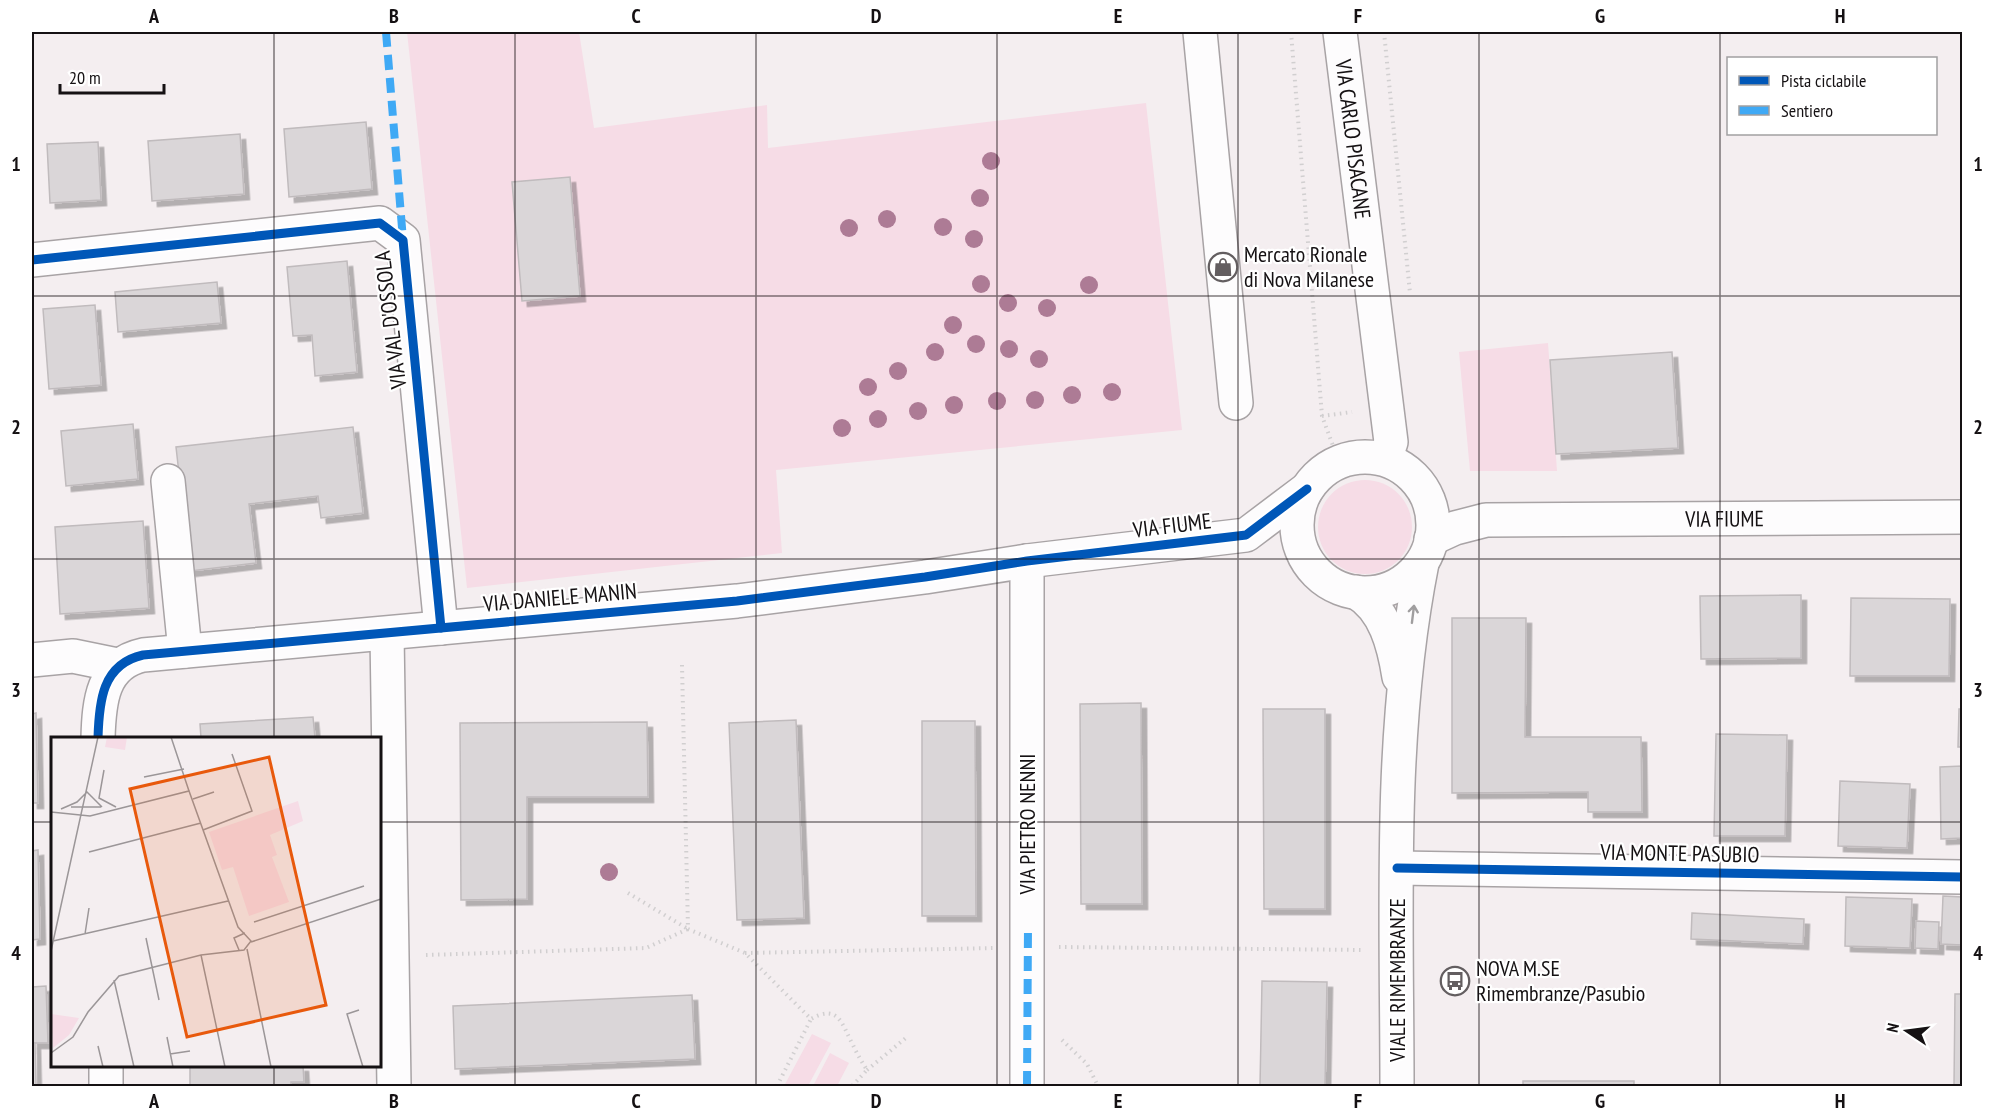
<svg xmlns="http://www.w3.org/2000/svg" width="1994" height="1118" font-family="'PT Sans Narrow',sans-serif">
<defs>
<filter id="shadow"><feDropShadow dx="5.5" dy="5.5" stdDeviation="0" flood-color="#0004"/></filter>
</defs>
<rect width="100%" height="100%" fill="#f4eef0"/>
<g fill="#f6dce6">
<polygon points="407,32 579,32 594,128 767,105 768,148 1146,103 1182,430 776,470 782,553 467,588"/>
<polygon points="1548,343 1557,471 1470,471 1459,352"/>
<circle cx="1365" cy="527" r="47"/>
<polygon points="812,1034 831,1043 808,1086 784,1086"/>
<polygon points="830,1053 849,1063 837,1086 813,1086"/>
</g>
<g fill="#dad6d8" stroke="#c0bbbd" stroke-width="1.5" filter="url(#shadow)">
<polygon points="366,122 372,189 289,197 284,129"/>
<polygon points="240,134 244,194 152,201 148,141"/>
<polygon points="98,142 101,200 50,203 47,144"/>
<polygon points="570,177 580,296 522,301 512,182"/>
<polygon points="347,261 357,372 315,376 312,335 293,336 287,267"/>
<polygon points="217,282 221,323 118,332 115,292"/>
<polygon points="95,305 101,385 49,389 43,309"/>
<polygon points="1672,352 1678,448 1556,454 1550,360"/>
<polygon points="133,424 138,479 66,486 61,431"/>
<polygon points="353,427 363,513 321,518 318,496 249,504 256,563 190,571 176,447"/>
<polygon points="143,521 149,608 60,614 55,527"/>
<polygon points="1801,595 1801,658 1701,659 1700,596"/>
<polygon points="1851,598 1950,599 1949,676 1850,676"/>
<polygon points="1452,618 1526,618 1525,737 1641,737 1642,812 1588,812 1588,792 1452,793"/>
<polygon points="1141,703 1142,904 1081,904 1080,704"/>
<polygon points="1263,709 1325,709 1325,909 1264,909"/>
<polygon points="1959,709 1962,709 1962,747 1958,747"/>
<polygon points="36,713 38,803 32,803 32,714"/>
<polygon points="313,717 315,738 201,738 200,724"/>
<polygon points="796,720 804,918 737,920 729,723"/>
<polygon points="922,721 975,721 976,916 922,916"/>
<polygon points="647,722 648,797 527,797 527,899 461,900 460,723"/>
<polygon points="1716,734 1787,735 1785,836 1714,836"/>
<polygon points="1962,766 1962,838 1941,839 1940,767"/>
<polygon points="1840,781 1910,784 1907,848 1838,846"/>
<polygon points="38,850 40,939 32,940 32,851"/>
<polygon points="1943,896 1962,897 1962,945 1941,944"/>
<polygon points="1846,897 1912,899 1910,948 1845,946"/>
<polygon points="1692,913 1804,919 1803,944 1691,939"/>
<polygon points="1916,921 1939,922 1938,949 1915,948"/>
<polygon points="1262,981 1327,982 1325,1086 1260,1086"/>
<polygon points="46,986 48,1043 32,1043 32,987"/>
<polygon points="1955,994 1962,994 1962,1085 1954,1085"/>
<polygon points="692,995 695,1059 455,1069 453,1006"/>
<polygon points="32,1043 35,1043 36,1086 32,1086"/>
<polygon points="190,1066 303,1066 304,1082 291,1082 291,1086 190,1086"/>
<rect x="1523" y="1081" width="111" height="5"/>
</g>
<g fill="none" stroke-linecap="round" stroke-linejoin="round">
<g stroke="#a8a3a5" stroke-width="36">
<g id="minor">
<polyline points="1200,32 1236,403"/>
<path id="s1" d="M1340,32L1391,442L1385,459"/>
<polyline points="32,260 380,223 403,240 441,628"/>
<circle cx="1365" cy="525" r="68"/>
<polyline points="168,481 185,651"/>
<path id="s2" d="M1431,539L1455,528L1486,520L1962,517"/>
<polyline points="1027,561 1027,1086"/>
<path d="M1356,592C1385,609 1394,645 1399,677"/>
<polyline points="387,634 394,1086"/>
<polyline points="32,660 73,656 117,665"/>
<path d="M98,738C99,702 102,664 143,655L737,601L925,577L1027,561L1246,535L1307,489"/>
<polyline points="1397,868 1962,877"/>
<polyline points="106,1066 106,1086"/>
<path d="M1397,1086C1397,913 1388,734 1422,563"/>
</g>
</g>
<g stroke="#d1cfd0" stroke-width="4" stroke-dasharray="1.5 4.5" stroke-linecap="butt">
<polyline points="1291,32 1322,416 1339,462"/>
<polyline points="1384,32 1410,293"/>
<polyline points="1322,416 1352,412"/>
<path d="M682,665L688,929L745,953L811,1019C839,1003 842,1025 853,1045C857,1054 862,1062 867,1070L852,1086"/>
<polyline points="628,893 688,929"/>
<polyline points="1059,947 1364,950"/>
<polyline points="745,953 995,948"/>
<polyline points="426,955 646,948 688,929"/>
<polyline points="1062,1040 1087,1064 1098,1086"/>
<polyline points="867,1070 907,1037"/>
<polyline points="777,1086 811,1019"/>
</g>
<use href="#minor" stroke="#fdfcfd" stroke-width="33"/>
<g stroke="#3fa9f5" stroke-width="8" stroke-dasharray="15 8" stroke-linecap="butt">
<polyline points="386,32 403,240"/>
<polyline points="1027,1086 1028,926"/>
</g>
<g stroke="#fff" stroke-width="13">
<g id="cycleway">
<polyline points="32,260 380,223 403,240 441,628"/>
<path d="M98,738C99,702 102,664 143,655L737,601L925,577L1027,561L1246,535L1307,489"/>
<polyline points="1397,868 1962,877"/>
</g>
</g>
<use href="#cycleway" stroke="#0057b8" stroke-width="9"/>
</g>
<g fill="#ad7b95">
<circle cx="991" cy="161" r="9"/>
<circle cx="980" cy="198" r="9"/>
<circle cx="887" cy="219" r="9"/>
<circle cx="943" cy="227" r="9"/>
<circle cx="849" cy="228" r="9"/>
<circle cx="974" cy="239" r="9"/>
<circle cx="981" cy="284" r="9"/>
<circle cx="1089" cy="285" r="9"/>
<circle cx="1008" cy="303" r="9"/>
<circle cx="1047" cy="308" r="9"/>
<circle cx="953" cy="325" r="9"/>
<circle cx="976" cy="344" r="9"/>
<circle cx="1009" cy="349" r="9"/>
<circle cx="935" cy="352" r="9"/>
<circle cx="1039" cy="359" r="9"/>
<circle cx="898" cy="371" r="9"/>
<circle cx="868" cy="387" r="9"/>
<circle cx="1112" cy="392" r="9"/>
<circle cx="1072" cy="395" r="9"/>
<circle cx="1035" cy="400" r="9"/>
<circle cx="997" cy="401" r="9"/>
<circle cx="954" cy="405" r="9"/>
<circle cx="918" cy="411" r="9"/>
<circle cx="878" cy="419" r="9"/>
<circle cx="842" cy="428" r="9"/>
<circle cx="609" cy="872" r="9"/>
</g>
<defs><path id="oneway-shaft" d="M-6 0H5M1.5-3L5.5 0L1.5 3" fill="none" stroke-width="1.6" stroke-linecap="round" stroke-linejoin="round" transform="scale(1.5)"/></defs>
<use stroke="#a09e9f" href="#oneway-shaft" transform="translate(1413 614) rotate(-83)"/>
<path fill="none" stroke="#151113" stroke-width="1.5" stroke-opacity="0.55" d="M274,32V738M515,32V1086M756,32V1086M997,32V1086M1238,32V1086M1479,32V1086M1720,32V1086M32,296H1962M32,559H1962M32,822H52M380,822H1962M274,1066V1086"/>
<defs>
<g id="shop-ring" transform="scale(1.5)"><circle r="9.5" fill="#fff" stroke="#635e60" stroke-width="1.5"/><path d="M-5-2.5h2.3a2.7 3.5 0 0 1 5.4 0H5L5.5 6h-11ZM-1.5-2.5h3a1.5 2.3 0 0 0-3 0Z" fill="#635e60"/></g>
<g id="bus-ring" transform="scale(1.5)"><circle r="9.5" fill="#fff" stroke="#635e60" stroke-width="1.5"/><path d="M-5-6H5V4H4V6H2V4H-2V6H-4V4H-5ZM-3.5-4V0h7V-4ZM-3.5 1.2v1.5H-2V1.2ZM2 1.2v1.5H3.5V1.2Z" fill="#635e60"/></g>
</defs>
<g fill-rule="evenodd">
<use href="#shop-ring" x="1223" y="267"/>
<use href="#bus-ring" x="1455" y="981"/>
</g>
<g text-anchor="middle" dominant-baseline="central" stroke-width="4.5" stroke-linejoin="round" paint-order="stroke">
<g font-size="22" fill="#151113" stroke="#fff">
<text stroke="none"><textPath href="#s1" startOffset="108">VIA CARLO PISACANE</textPath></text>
<text transform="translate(390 320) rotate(-97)">VIA VAL D'OSSOLA</text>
<text stroke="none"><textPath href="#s2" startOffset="297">VIA FIUME</textPath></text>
<text transform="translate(1172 525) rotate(-7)">VIA FIUME</text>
<text transform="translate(560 597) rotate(-5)">VIA DANIELE MANIN</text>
<text transform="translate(1027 824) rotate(-90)">VIA PIETRO NENNI</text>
<text transform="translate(1680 853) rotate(1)">VIA MONTE PASUBIO</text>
<text transform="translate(1397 980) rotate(-90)">VIALE RIMEMBRANZE</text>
</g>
<g font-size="22" fill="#151113" stroke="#fff" text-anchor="start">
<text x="1244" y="254">Mercato Rionale<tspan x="1244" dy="25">di Nova Milanese</tspan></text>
<text x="1476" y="968">NOVA M.SE<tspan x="1476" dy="25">Rimembranze/Pasubio</tspan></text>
</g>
</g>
<g transform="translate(51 737)">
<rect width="330" height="330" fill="#f4eef0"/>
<path d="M56,0H76L74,13L54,10ZM247,64L252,84L219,98L226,118L221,120L238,165L198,179L182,130L171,133L158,95ZM0,277L28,281L18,298L2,311Z" fill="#f6dce6"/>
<path fill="none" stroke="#9b9698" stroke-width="1.5" d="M120,0L138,54M53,33L48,61L65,70M93,40L133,32M142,62L163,55M20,70H50M10,72L26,65L36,55L51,70M0,75L39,79L138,54L187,190L200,204L193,213L150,218L68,239L37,275L22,300L0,316M152,93L201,74L181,17M38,115L150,86M203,185L313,149M34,197L38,171M95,201L108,263M2,204L177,164M200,205L330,162M196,212L220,330M188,213L183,201L194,196M0,214L47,0M150,218L174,330M63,243L83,330M308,273L296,277L312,330M116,300L122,330M47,309L52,330M119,317L139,314"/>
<path fill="#e8590c" fill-opacity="0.15" stroke="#e8590c" stroke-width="3" d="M218,20L275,268L136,300L79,52Z"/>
<rect width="330" height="330" fill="none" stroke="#151113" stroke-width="3"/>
</g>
<rect width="1994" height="1118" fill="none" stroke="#ffffff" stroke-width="66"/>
<rect x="1727" y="57" width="210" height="78" fill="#ffffff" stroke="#a1a0a1" stroke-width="1.5"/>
<rect x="1739" y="76" width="30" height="9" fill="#0057b8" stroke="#a1a0a1" stroke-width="1.5"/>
<text x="1781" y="87" font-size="18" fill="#151113">Pista ciclabile</text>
<rect x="1739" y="106" width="30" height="9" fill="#3fa9f5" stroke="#a1a0a1" stroke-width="1.5"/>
<text x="1781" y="117" font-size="18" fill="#151113">Sentiero</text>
<g transform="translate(1907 1031) rotate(283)" stroke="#ffffff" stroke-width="4.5" paint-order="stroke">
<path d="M0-4.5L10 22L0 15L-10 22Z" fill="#151113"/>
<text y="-9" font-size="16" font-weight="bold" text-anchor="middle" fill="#151113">N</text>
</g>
<path d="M60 84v9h104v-9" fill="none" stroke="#151113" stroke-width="3"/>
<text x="69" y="84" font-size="18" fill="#151113" stroke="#ffffff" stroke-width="4.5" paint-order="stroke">20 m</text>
<rect x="33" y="33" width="1928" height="1052" fill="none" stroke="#151113" stroke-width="2"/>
<g font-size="20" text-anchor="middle" font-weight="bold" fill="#151113">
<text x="154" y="23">A</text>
<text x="394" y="23">B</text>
<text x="636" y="23">C</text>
<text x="876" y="23">D</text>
<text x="1118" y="23">E</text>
<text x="1358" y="23">F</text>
<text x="1600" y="23">G</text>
<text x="1840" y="23">H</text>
<text x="16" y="171">1</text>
<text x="1978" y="171">1</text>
<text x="16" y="434">2</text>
<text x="1978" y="434">2</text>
<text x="16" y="697">3</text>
<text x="1978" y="697">3</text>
<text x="16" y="960">4</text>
<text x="1978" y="960">4</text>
<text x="154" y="1108">A</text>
<text x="394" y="1108">B</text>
<text x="636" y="1108">C</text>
<text x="876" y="1108">D</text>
<text x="1118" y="1108">E</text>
<text x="1358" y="1108">F</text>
<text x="1600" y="1108">G</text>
<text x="1840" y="1108">H</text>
</g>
</svg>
